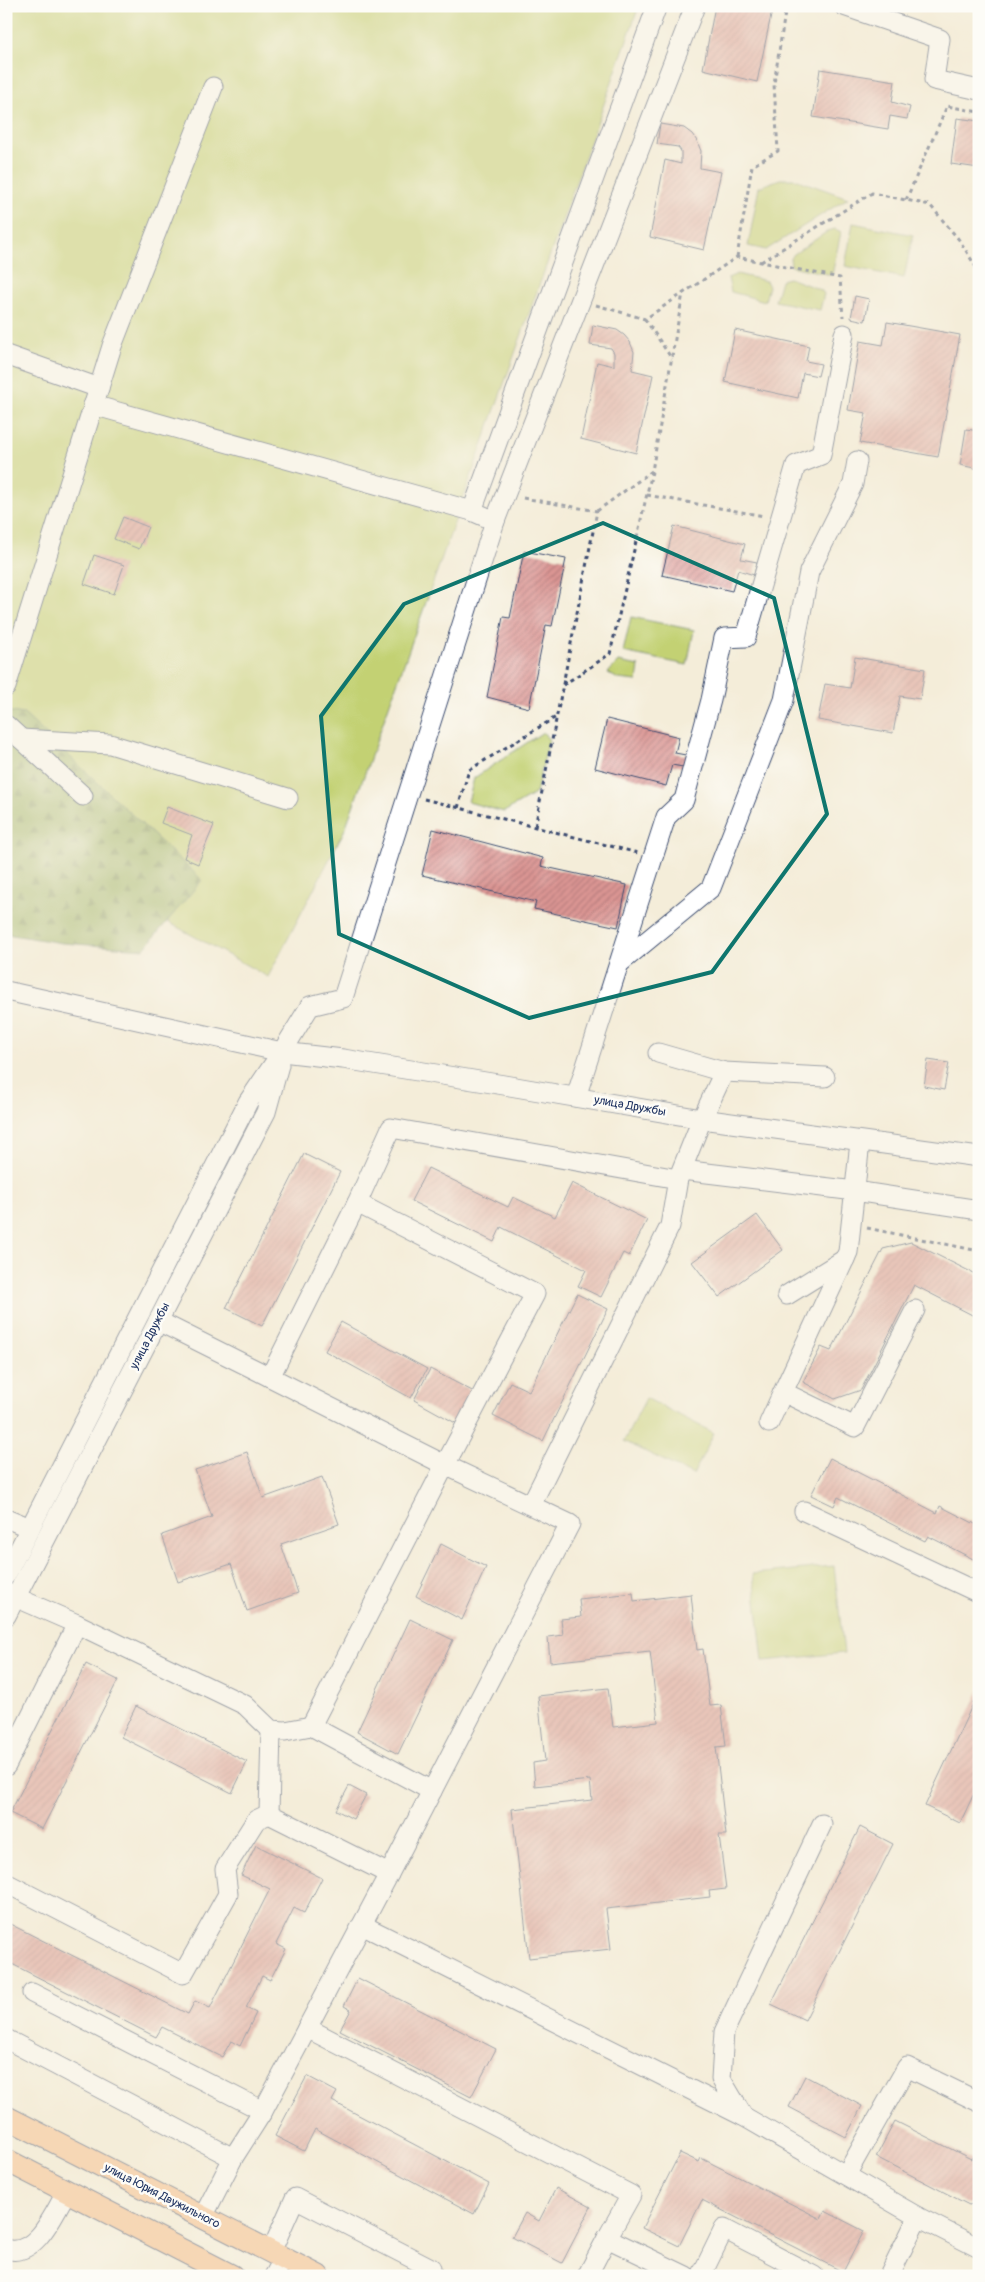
<svg xmlns="http://www.w3.org/2000/svg" width="985" height="2282" font-family="Pangolin,sans-serif">
<defs>
<pattern id="forest-firs" width="22" height="20" patternUnits="userSpaceOnUse" patternTransform="scale(1.25)"><rect width="22" height="20" fill="#9ab365"/><path d="M5 1l3.5 6h-7zM16 11l3.5 6h-7z" fill="#7d9256"/></pattern>
<pattern id="building-hatch" width="6" height="6" patternUnits="userSpaceOnUse" patternTransform="scale(1.25)"><rect width="6" height="6" fill="#db9593"/><path d="M-1 1l2-2M0 6l6-6M5 7l2-2" fill="none" stroke="#b17a7b"/></pattern>
</defs>
<rect width="100%" height="100%" fill="#fdfcf7"/>
<filter id="ink" filterUnits="userSpaceOnUse"><feTurbulence type="fractalNoise" baseFrequency=".02" numOctaves="2"/><feDisplacementMap in="SourceGraphic" scale="10" xChannelSelector="R" yChannelSelector="G"/><feConvolveMatrix kernelMatrix="1 2 1 2 8 2 1 2 1" color-interpolation-filters="sRGB"/></filter>
<filter id="wash" filterUnits="userSpaceOnUse"><feTurbulence type="fractalNoise" baseFrequency=".0096" numOctaves="4" result="noise"/><feDisplacementMap in="SourceGraphic" scale="20" xChannelSelector="R" yChannelSelector="G"/><feGaussianBlur stdDeviation="1.12" result="paint"/><feColorMatrix in="noise" values="0 0 0 0 0 0 0 0 0 0 0 0 0 0 0 0 0 1.4 0 .05"/><feComposite in="paint" operator="in"/></filter>
<g filter="url(#wash)">
<rect width="100%" height="100%" fill="#f4edd9"/>
<g fill="#c3d173" stroke="#6f8068">
<polygon points="6,6 639,6 345,829 268,977 6,833"/>
<polygon points="780,179 795,179 848,198 766,250 748,246 759,187"/>
<polygon points="853,223 913,235 904,278 845,266"/>
<polygon points="835,229 841,232 832,275 791,266 790,258 794,254 828,231"/>
<polygon points="737,274 766,281 769,286 765,301 731,292 728,278"/>
<polygon points="789,278 821,290 824,294 820,310 775,301 781,280"/>
<polygon points="631,617 694,630 687,665 623,652"/>
<polygon points="618,662 639,666 637,681 618,679 608,673"/>
<polygon points="543,732 549,740 536,793 504,812 468,802 474,778"/>
<polygon points="646,1398 714,1433 693,1475 624,1441"/>
<polygon points="834,1566 844,1653 763,1661 753,1574"/>
</g>
<polygon fill="url(#forest-firs)" stroke="#5a7162" points="6,711 24,714 202,880 144,949 62,943 6,934"/>
<g id="blocks">
<g fill="url(#building-hatch)">
<polygon points="715,6 773,6 757,82 703,69"/>
<polygon points="820,69 895,81 892,102 910,107 907,119 890,116 888,129 813,117"/>
<polygon points="957,118 979,121 979,168 951,164"/>
<polygon points="660,124 684,128 692,134 697,141 701,151 700,168 721,172 704,250 650,237 665,160 681,164 681,151 678,147 657,144"/>
<polygon points="855,296 869,299 865,321 851,318"/>
<polygon points="887,322 960,335 938,457 860,443 866,413 848,410 860,341 883,345"/>
<polygon points="593,325 617,330 624,335 630,342 634,352 632,370 653,375 636,453 581,439 597,362 614,366 614,353 611,348 590,345"/>
<polygon points="735,330 809,346 806,361 821,364 818,376 803,373 798,398 725,382"/>
<polygon points="966,429 979,431 979,469 960,465"/>
<polygon points="123,517 148,527 139,549 114,539"/>
<polygon points="674,526 745,544 741,559 757,562 754,575 738,570 732,591 662,575"/>
<polygon points="524,551 566,559 552,626 546,625 529,708 487,697 503,617 510,618"/>
<polygon points="94,555 124,565 114,594 84,584"/>
<polygon points="855,657 925,669 920,699 900,696 893,733 818,720 825,684 850,688"/>
<polygon points="607,719 679,737 675,753 691,756 688,768 672,765 666,786 595,768"/>
<polygon points="167,807 214,825 198,864 184,858 192,835 161,823"/>
<polygon points="433,829 543,858 541,866 627,885 618,927 534,909 536,902 422,875"/>
<polygon points="928,1060 949,1063 944,1090 924,1086"/>
<polygon points="304,1154 340,1172 262,1326 226,1308"/>
<polygon points="428,1168 508,1207 513,1197 555,1217 572,1183 647,1220 629,1256 623,1253 601,1297 578,1286 586,1270 501,1227 494,1242 411,1201"/>
<polygon points="757,1215 783,1250 719,1297 692,1262"/>
<polygon points="911,1242 979,1276 978,1318 914,1285 861,1390 835,1399 803,1382 821,1347 831,1351 883,1249"/>
<polygon points="577,1294 608,1309 543,1441 493,1416 510,1382 529,1391"/>
<polygon points="341,1322 427,1369 411,1398 325,1351"/>
<polygon points="430,1369 478,1394 461,1426 414,1400"/>
<polygon points="247,1452 263,1498 322,1477 339,1524 281,1544 298,1593 247,1611 231,1564 178,1582 162,1535 212,1517 195,1470"/>
<polygon points="830,1458 937,1513 940,1506 979,1526 979,1562 928,1536 925,1541 838,1497 834,1506 811,1495"/>
<polygon points="441,1544 486,1567 462,1620 416,1596"/>
<polygon points="633,1593 634,1601 691,1594 697,1650 703,1649 710,1706 721,1705 726,1746 716,1747 726,1835 719,1835 726,1889 709,1891 710,1897 606,1909 611,1949 529,1958 512,1809 592,1800 590,1780 535,1786 533,1763 545,1761 538,1696 608,1688 613,1727 658,1722 650,1651 550,1662 548,1637 563,1635 561,1619 581,1617 579,1599"/>
<polygon points="410,1619 453,1640 398,1754 357,1732"/>
<polygon points="86,1664 118,1680 42,1829 10,1813"/>
<polygon points="979,1691 979,1783 960,1823 925,1806"/>
<polygon points="136,1706 247,1762 232,1793 121,1737"/>
<polygon points="349,1786 366,1795 353,1819 336,1810"/>
<polygon points="860,1827 893,1844 805,2020 771,2004"/>
<polygon points="256,1845 322,1878 304,1913 294,1908 276,1944 286,1949 270,1980 262,1976 246,2008 256,2013 240,2046 231,2041 222,2057 162,2027 156,2037 6,1961 6,1922 188,2014 195,2001 210,2008 270,1889 241,1875"/>
<polygon points="358,1978 496,2049 471,2097 340,2030 351,2010 344,2006"/>
<polygon points="307,2076 337,2092 332,2101 489,2184 474,2214 315,2129 304,2151 275,2136"/>
<polygon points="805,2076 862,2106 846,2137 789,2107"/>
<polygon points="895,2121 971,2159 979,2147 979,2202 969,2205 876,2157"/>
<polygon points="680,2153 699,2162 701,2158 821,2219 825,2211 864,2231 843,2272 702,2200 679,2246 642,2228"/>
<polygon points="556,2188 591,2207 562,2263 512,2237 525,2213 539,2221"/>
</g>
</g>
</g>
<g filter="url(#ink)">
<use href="#blocks" fill-opacity="0" stroke="#3c4c70" stroke-width="1"/>
<g fill="none" stroke-linecap="round" stroke-linejoin="round">
<g stroke="#3c4c70" stroke-width="21">
<g id="minor">
<polyline points="844,6 940,39 934,80 979,90"/>
<polyline points="6,355 99,388"/>
<polyline points="93,405 472,511"/>
<polyline points="495,521 472,511 657,6"/>
<polyline points="6,687 112,346 213,87"/>
<polyline points="6,725 83,796"/>
<polyline points="21,739 110,744 288,798"/>
<polyline points="620,963 711,888 784,700 809,572 853,484 857,461"/>
<polyline points="6,991 282,1052 343,1059 504,1085 702,1119 979,1157"/>
<polyline points="724,1072 825,1077"/>
<polyline points="576,1097 666,817 684,800 711,700 724,638 746,637 796,465 821,455 844,334"/>
<polyline points="860,1142 848,1252 783,1392 855,1427 915,1310"/>
<polyline points="682,1170 855,1191 979,1210"/>
<polyline points="357,1203 391,1128 678,1179"/>
<polyline points="787,1295 845,1259"/>
<polyline points="158,1321 270,1377 357,1203 535,1294 445,1465 570,1524 389,1874"/>
<polyline points="270,1377 445,1465 311,1726"/>
<polyline points="769,1423 783,1392"/>
<polyline points="531,1505 670,1226 678,1179 702,1119 724,1072 658,1053"/>
<polyline points="804,1511 979,1593"/>
<polyline points="6,1518 30,1528"/>
<polyline points="6,1575 248,1102 282,1052 310,1006 343,998 495,521 695,6"/>
<polyline points="6,1593 77,1624 245,1705 271,1730 285,1731 311,1726 432,1791"/>
<polyline points="6,1616 266,1112 279,1065"/>
<polyline points="6,1766 77,1624"/>
<polyline points="269,1814 271,1730"/>
<polyline points="822,1824 724,2032 721,2079 743,2116 918,2217"/>
<polyline points="6,1883 183,1974 228,1894 225,1869 256,1820 269,1814 389,1874 263,2111 233,2158 203,2217"/>
<polyline points="362,1925 743,2116"/>
<polyline points="32,1993 263,2111"/>
<polyline points="307,2028 631,2195 607,2238 686,2276"/>
<polyline points="6,2039 233,2158"/>
<polyline points="846,2175 907,2067 979,2102"/>
<path d="M6,2249C36,2259 55,2211 67,2191"/>
<polyline points="271,2252 295,2198 431,2268"/>
<polyline points="274,2276 284,2258"/>
<polyline points="587,2276 607,2238"/>
<polyline points="701,2276 724,2229 814,2276"/>
<polyline points="889,2276 918,2217 979,2248"/>
</g>
</g>
<g stroke="#3c4c70" stroke-width="24">
<g id="major">
<polyline points="6,2117 318,2276"/>
<polyline points="6,2160 232,2276"/>
</g>
</g>
<g stroke="#3c4c70" stroke-width="3" stroke-dasharray="4 4" stroke-linecap="butt">
<polyline points="906,200 947,106 979,112"/>
<polyline points="737,257 752,166 778,151 774,84 786,6"/>
<polyline points="761,262 872,193 930,205 960,241 979,272"/>
<polyline points="596,305 645,319 737,257 840,278 843,317"/>
<polyline points="645,319 672,359"/>
<polyline points="647,495 764,516"/>
<polyline points="523,498 597,511 535,827"/>
<polyline points="597,511 652,471 683,293"/>
<polyline points="563,685 610,654 652,472"/>
<polyline points="424,799 638,853"/>
<polyline points="458,808 469,770 556,717"/>
<polyline points="867,1228 979,1251"/>
</g>
<use href="#minor" stroke="#fff" stroke-width="19"/>
<use href="#major" stroke="#f9bc8a" stroke-width="22"/>
</g>
</g>
<path d="M0 0H985V2282H0ZM603,523L774,598L827,814L712,972L529,1018L339,934L321,716L404,604Z" fill="#f4edd9" fill-opacity=".55" fill-rule="evenodd"/>
<path fill="none" stroke="#0f766e" stroke-width="4" stroke-linejoin="round" d="M603,523L774,598L827,814L712,972L529,1018L339,934L321,716L404,604Z"/>
<g text-anchor="middle" dominant-baseline="central" stroke-width="5" stroke-linejoin="round" paint-order="stroke">
<g font-size="12" fill="#1b2f5e" stroke="#fdfcf7">
<text transform="translate(630 1106) rotate(10)">улица Дружбы</text>
<text transform="translate(150 1336) rotate(-63)">улица Дружбы</text>
<text transform="translate(162 2196) rotate(27)">улица Юрия Двужильного</text>
</g>
</g>
<rect width="985" height="2282" fill="none" stroke="#fdfcf7" stroke-width="25"/>
</svg>
